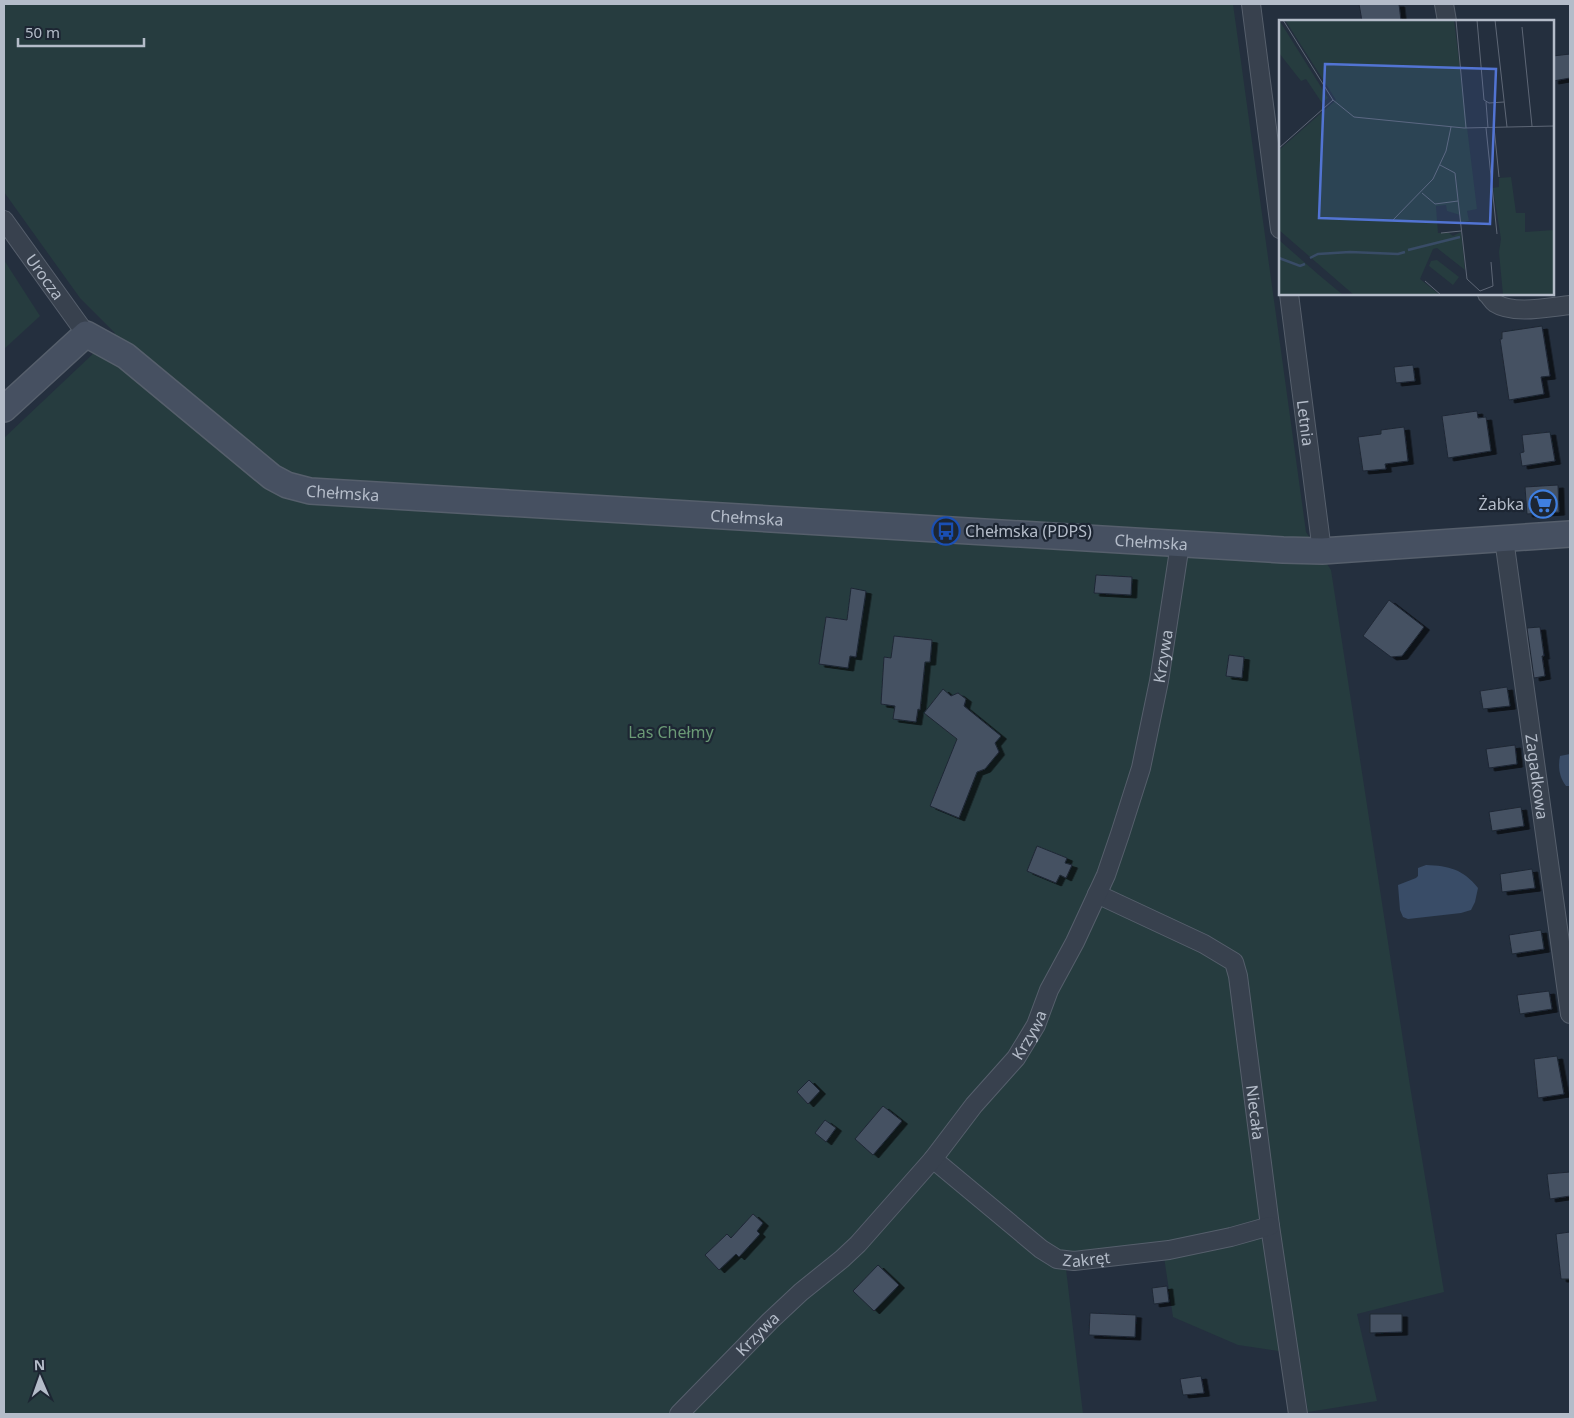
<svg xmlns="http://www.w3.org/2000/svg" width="1574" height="1418" font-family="'Noto Sans',sans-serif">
<defs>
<filter id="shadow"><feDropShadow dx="5.5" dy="3" stdDeviation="0" flood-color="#0009"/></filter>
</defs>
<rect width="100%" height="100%" fill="#242f3e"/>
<g fill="#263c3f">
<polygon points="4,4 1233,4 1306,532 1331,570 1410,1086 1444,1292 1357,1314 1377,1401 1308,1412 1299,1354 1238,1345 1173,1317 1164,1257 1066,1269 1083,1414 4,1414 4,438 115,333 80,298 4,192"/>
<polygon points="4,260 40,316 4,349"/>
</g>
<g fill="#394c67">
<path d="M1570,754V786H1566C1559,777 1558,767 1560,756Z"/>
<path d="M1426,865C1449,866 1463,869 1478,888L1475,902L1471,910L1461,913L1408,919L1403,917L1400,910L1398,885L1416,878L1418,876V868Z"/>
</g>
<g fill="#455162" stroke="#1f2835" filter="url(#shadow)">
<polygon points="1359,4 1399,4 1401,21 1362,21"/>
<polygon points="1570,54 1570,78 1553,81 1553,56"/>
<polygon points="1542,326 1550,376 1541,377 1544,394 1509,400 1500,339 1502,339 1502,332"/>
<polygon points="1413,365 1415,381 1396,383 1394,367"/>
<polygon points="1477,411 1478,418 1486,417 1491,451 1448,458 1442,416"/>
<polygon points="1404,427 1408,461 1385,464 1386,469 1363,471 1358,437 1381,434 1381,430"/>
<polygon points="1550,432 1555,461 1522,466 1520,453 1524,452 1522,435"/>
<polygon points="1558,485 1559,512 1527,514 1525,487"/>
<polygon points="1096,575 1132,577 1131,595 1094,593"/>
<polygon points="851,588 866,591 856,657 850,656 848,668 819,664 826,617 847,620"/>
<polygon points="1389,600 1424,627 1402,656 1391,657 1363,636"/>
<polygon points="1540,627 1544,656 1542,656 1545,676 1534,678 1527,628"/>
<polygon points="894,636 932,640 930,662 925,662 920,710 918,709 916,722 893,719 895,706 881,704 884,657 891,658"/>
<polygon points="1229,655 1244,657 1242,678 1226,676"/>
<polygon points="1507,687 1510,706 1483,709 1480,691"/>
<polygon points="943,689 951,696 958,693 966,699 964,706 1001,736 995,743 999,752 985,769 977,772 959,818 930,806 957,739 924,713"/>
<polygon points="1515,745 1517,764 1489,768 1486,749"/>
<polygon points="1521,807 1524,826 1492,831 1489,812"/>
<polygon points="1037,846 1067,858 1065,863 1072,865 1066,878 1060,875 1056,883 1027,871"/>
<polygon points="1532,869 1535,888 1502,892 1500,874"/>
<polygon points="1541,930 1544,949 1512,954 1509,935"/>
<polygon points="1549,991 1552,1009 1520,1014 1517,995"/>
<polygon points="1557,1056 1564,1094 1538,1098 1534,1059"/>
<polygon points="809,1080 820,1091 808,1104 797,1092"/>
<polygon points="883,1106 902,1121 873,1155 855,1139"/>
<polygon points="825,1120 836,1128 826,1142 815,1133"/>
<polygon points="1570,1172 1570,1196 1550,1199 1547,1174"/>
<polygon points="753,1214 763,1223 757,1231 760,1234 739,1257 736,1254 719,1270 705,1255 727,1234 731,1238"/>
<polygon points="1570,1232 1570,1279 1561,1279 1556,1234"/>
<polygon points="878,1265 899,1285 874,1311 853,1291"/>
<polygon points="1167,1286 1169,1302 1154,1304 1152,1288"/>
<polygon points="1090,1313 1136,1315 1135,1337 1089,1335"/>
<polygon points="1370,1314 1402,1314 1402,1332 1370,1333"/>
<polygon points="1201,1376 1204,1393 1183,1395 1180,1379"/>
</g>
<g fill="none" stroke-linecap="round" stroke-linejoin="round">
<g stroke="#565f6c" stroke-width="20">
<g id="street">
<polyline points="1251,4 1280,229"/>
<polyline points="1444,4 1447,21"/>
<path id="s1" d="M4,220L86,334"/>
<path id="s2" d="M1289,294L1322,551"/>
<path d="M1487,294C1490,296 1492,301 1495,303C1513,315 1550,307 1570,305"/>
<path id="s3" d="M1504,539L1570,1014"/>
<path id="s4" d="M1097,894L1204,944L1234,962L1238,976L1270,1226L1298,1414"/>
<path id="s5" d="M933,1159L1041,1249L1057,1259L1074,1261L1169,1250L1231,1237L1270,1226"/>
<path id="s6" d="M679,1414L770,1321L801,1292L842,1259L858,1244L933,1159L974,1105L1016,1058L1036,1025L1049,990L1075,942L1106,875L1120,834L1141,768L1159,681L1180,544"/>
</g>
</g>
<g stroke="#565f6c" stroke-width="28">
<g id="secondary">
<path id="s7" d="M4,409L86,334L126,356L272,477L287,485L310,491L1283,550L1322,551L1570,534"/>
</g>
</g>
<use href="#street" stroke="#38414e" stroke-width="18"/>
<use href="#secondary" stroke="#465061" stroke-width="25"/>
</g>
<defs>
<g id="supermarket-ring" transform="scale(1.4375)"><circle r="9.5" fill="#1d2633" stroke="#3f7fe0" stroke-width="1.5"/><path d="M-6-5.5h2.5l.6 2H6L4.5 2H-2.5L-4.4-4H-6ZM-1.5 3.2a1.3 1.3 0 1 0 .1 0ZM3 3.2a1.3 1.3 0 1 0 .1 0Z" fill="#3f7fe0"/></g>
<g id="bus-ring" transform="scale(1.4375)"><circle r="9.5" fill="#1d2633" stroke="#1a4fb4" stroke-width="1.5"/><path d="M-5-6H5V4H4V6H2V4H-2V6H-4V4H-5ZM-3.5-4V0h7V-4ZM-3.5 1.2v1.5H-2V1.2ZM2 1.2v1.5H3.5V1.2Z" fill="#1a4fb4"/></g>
</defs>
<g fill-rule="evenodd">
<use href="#supermarket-ring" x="1543" y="504"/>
<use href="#bus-ring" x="946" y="531"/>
</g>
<g text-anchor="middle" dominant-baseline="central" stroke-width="4.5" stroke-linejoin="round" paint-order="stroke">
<g font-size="16" fill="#b4bcc9" stroke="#1d2633">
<text stroke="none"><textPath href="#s1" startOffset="70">Urocza</textPath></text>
<text stroke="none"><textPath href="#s2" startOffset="130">Letnia</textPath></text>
<text stroke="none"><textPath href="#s7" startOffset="420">Chełmska</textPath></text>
<text stroke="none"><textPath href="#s7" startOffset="825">Chełmska</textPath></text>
<text stroke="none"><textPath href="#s7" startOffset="1230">Chełmska</textPath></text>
<text stroke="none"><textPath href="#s6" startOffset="922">Krzywa</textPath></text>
<text stroke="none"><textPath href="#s3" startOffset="240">Zagadkowa</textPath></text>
<text stroke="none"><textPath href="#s6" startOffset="518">Krzywa</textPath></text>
<text stroke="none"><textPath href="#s4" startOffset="305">Niecała</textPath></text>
<text stroke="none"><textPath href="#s5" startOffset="189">Zakręt</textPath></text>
<text stroke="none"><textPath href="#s6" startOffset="112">Krzywa</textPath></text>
</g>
<g font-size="16" fill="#b4bcc9" stroke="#1d2633" text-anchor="end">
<text x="1524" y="504">Żabka</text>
<text x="965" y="531" text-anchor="start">Chełmska (PDPS)</text>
</g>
<g font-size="16" fill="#6b9a76" stroke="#1d2633">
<text x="671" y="732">Las Chełmy</text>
</g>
</g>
<g transform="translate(1279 20)">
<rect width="275" height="275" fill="#242f3e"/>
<path d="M0,0L49,78L43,83L27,59L22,61L0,33ZM6,0H175L198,189L188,191L190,201L182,202L181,195L168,191L167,185L157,186L159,213H170L174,216L182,212L186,250L158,228L154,229L141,259L161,275H75L0,210V130L57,80ZM232,157L237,193H246V212L275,210V275H224L220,232L222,219L214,168L220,167V158ZM0,220L40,255L64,275H0ZM158,240L180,257L174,265L150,246L152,241Z" fill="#263c3f"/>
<path fill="none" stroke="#394c67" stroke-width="2.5" d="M129,230L181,217M0,238L21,246L26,244M31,238L39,234L71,232L119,234L126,232"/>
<path fill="none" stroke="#5e6776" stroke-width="1" d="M4,0L54,80L75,97L185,108L275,106M177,0L187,108M198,0L205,80L210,83L225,82M216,0L228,107M243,7L253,106M207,82L209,108M215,107L220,157M207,108L218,214M0,128L54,80M161,145L176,153L188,259L201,271L214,266L212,242M143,173L156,184L179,181M113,201L154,159L167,131L172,107M162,213L182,211M146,261L162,275"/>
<path fill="#5274d3" fill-opacity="0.15" stroke="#5274d3" stroke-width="2.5" d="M46,44L217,49L211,204L40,198Z"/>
<rect width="275" height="275" fill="none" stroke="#b4bcc9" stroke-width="2.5"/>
</g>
<rect width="1574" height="1418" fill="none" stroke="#b4bcc9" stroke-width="10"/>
<g transform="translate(40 1378) rotate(358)" stroke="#1d2633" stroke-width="4" paint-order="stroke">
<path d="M0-4L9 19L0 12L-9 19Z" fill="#b4bcc9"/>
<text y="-8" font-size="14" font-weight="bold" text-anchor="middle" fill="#b4bcc9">N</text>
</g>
<path d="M18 38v8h126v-8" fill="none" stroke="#b4bcc9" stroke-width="2.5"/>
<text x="25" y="38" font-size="15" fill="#b4bcc9" stroke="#1d2633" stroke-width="4" paint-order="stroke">50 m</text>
</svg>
